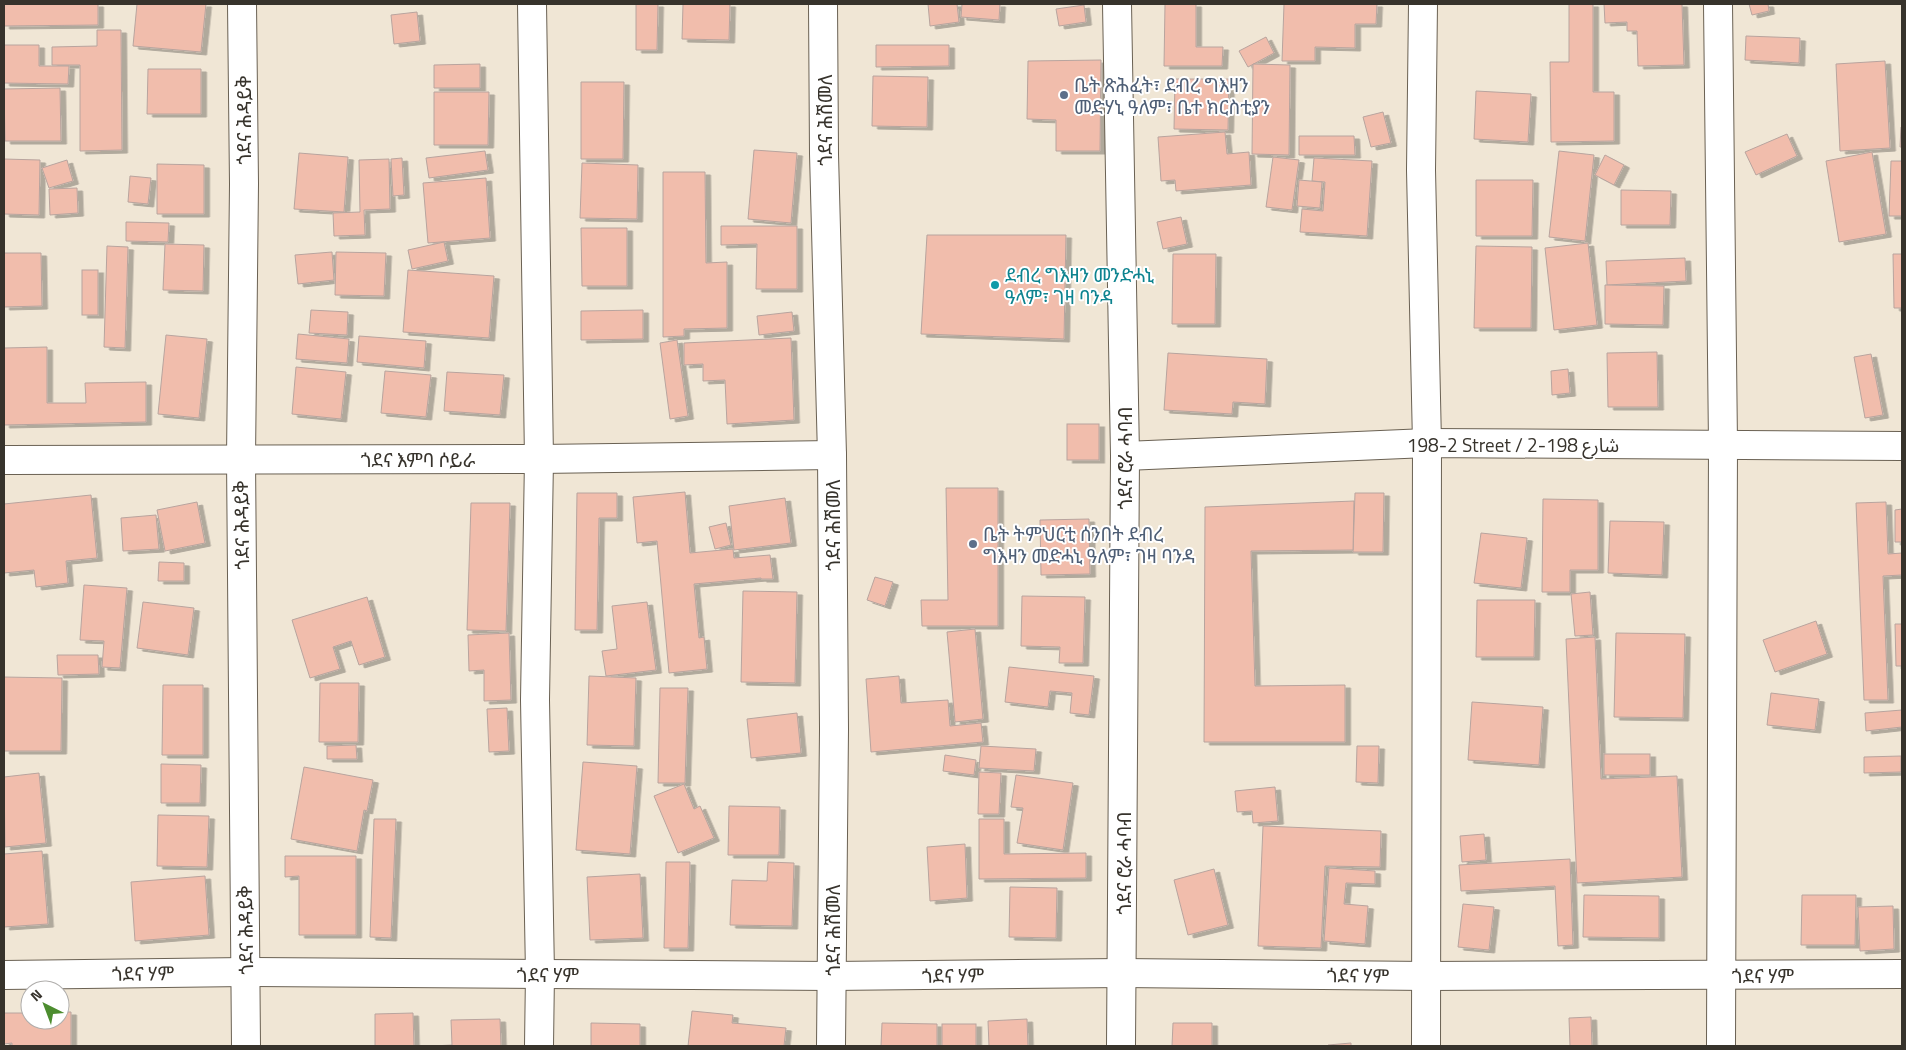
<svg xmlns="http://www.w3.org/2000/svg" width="1906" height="1050" font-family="'Titillium Web','Noto Sans Arabic','Noto Sans Ethiopic',sans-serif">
<defs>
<filter id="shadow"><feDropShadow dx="5.5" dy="3" stdDeviation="0" flood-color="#0004"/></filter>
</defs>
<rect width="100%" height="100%" fill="#f0e6d5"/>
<g fill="#f1bdac" stroke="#b8a49e" filter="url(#shadow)">
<polygon points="4,4 98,4 98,25 4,26"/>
<polygon points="137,4 206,4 201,52 133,46"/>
<polygon points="636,4 658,4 657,50 636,50"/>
<polygon points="683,4 730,4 729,40 682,39"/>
<polygon points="928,4 957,4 959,22 930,26"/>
<polygon points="962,4 1000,4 999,20 961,17"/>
<polygon points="1165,4 1196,4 1196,47 1223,47 1222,66 1164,66"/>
<polygon points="1284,4 1377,4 1376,24 1355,24 1355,48 1315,47 1315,61 1282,61"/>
<polygon points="1569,4 1593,4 1593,92 1614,92 1614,141 1551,142 1550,62 1569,62"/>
<polygon points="1604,4 1682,4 1684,65 1638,66 1637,31 1627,31 1627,22 1605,23"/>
<polygon points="1749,4 1768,4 1769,11 1752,15"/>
<polygon points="1084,5 1086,22 1059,26 1056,9"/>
<polygon points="417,12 420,41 394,44 391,15"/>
<polygon points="97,30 121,30 122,150 80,151 80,65 52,65 52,47 97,46"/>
<polygon points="1746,36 1800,38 1799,63 1745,60"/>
<polygon points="1266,37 1274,53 1248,67 1239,51"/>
<polygon points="4,45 39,45 39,66 69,66 68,84 4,83"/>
<polygon points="876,45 949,45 949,66 876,67"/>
<polygon points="1101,60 1100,151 1056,151 1056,120 1027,119 1028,61"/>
<polygon points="1885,61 1890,148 1840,151 1836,64"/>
<polygon points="480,64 480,88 434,88 434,65"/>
<polygon points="1253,64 1290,65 1289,155 1252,154"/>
<polygon points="148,69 201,69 201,114 147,114"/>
<polygon points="873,76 928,77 927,127 872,126"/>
<polygon points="1175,79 1229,79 1228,130 1174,129"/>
<polygon points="581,82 624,82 623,159 581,159"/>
<polygon points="60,88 61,141 5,141 4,89"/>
<polygon points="1476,91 1531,94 1528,142 1474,139"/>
<polygon points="434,92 489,92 488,145 434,145"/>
<polygon points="1383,112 1391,143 1371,147 1363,117"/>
<polygon points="1901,127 1902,127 1902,147 1900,147"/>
<polygon points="1225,132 1227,154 1249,152 1251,185 1176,191 1175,180 1161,181 1158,137"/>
<polygon points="1787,134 1797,156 1756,175 1745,152"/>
<polygon points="1299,136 1354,136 1355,155 1299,155"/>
<polygon points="754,150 797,153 791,223 748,219"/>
<polygon points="485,151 488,170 429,178 426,158"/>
<polygon points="1559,151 1594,155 1585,241 1549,237"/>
<polygon points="1872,152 1886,234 1839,242 1826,161"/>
<polygon points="299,153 348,157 344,212 294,209"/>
<polygon points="1605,155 1624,165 1614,185 1595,175"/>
<polygon points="1273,157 1299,160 1292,210 1266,207"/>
<polygon points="402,158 404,195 393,196 391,159"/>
<polygon points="1314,158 1372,161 1367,236 1300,232 1302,209 1323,211 1325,182 1312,181"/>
<polygon points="4,159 40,160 39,215 4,214"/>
<polygon points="389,159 390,209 364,210 365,235 334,236 333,213 360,212 359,160"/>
<polygon points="67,160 73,181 49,188 42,168"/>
<polygon points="1891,161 1902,161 1902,216 1889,216"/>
<polygon points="582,163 638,165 637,219 580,218"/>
<polygon points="157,164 204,165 204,214 157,214"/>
<polygon points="663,172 705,172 706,263 727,262 727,328 684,329 684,336 663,337"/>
<polygon points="130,176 151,178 148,204 128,202"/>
<polygon points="486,178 490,238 428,243 423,183"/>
<polygon points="1299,180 1322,182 1320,208 1297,206"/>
<polygon points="1476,180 1533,180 1532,236 1476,236"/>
<polygon points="77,188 78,213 50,215 49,189"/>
<polygon points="1621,190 1671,191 1670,225 1621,225"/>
<polygon points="1181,217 1187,244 1163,249 1157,222"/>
<polygon points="126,222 169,223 168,242 126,241"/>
<polygon points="721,226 797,226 797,289 756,289 757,244 721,245"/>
<polygon points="581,228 627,228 627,286 582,286"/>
<polygon points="927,235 1066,235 1064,339 921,334"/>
<polygon points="444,242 448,261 412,269 408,250"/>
<polygon points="1588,243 1597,325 1554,330 1545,248"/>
<polygon points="165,244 204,245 203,291 163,290"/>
<polygon points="107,246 128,247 125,348 104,347"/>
<polygon points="1476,246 1532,247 1531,328 1474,328"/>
<polygon points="332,252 334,280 298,284 295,255"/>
<polygon points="336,252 386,253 384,296 335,295"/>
<polygon points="4,253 41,253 42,306 4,307"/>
<polygon points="1173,254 1216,254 1215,324 1172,324"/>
<polygon points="1893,254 1902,254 1902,308 1894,308"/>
<polygon points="1685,258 1686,281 1607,285 1606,261"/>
<rect x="82" y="270" width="16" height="45"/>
<polygon points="408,270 494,276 489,338 403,332"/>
<polygon points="1605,285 1664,286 1663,325 1605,324"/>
<polygon points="311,310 348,312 347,335 309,333"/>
<polygon points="643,310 643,339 581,340 581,311"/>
<polygon points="792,312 794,331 759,335 757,316"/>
<polygon points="298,334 349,339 347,363 296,359"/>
<polygon points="166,335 207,339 199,418 158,414"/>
<polygon points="359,336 426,341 424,368 357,362"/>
<polygon points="791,338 794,420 727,424 725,380 703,381 703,364 684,365 684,343"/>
<polygon points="677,340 688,416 670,419 660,343"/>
<polygon points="47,347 47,403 86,403 85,383 146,382 146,422 4,425 4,348"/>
<polygon points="1657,352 1658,407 1608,407 1607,353"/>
<polygon points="1168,353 1267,359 1265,404 1233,402 1232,414 1164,410"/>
<polygon points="1871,354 1883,415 1865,418 1854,357"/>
<polygon points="296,367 346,372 341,419 292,414"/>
<polygon points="1568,369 1570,393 1552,395 1551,371"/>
<polygon points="385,371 431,375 426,417 381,413"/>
<polygon points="447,372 504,375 500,415 444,411"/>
<rect x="1067" y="424" width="32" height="36"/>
<polygon points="946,488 998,488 998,626 922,626 921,600 948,600"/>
<polygon points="685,492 690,553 733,549 734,558 770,555 773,579 761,579 761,578 694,584 699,638 704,637 707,669 669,673 657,541 637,543 633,497"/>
<polygon points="577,493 617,493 617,518 599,518 597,630 575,630"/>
<polygon points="1355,493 1384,493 1383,552 1353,552"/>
<polygon points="91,495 97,558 66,561 68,583 36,587 34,570 4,573 4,504"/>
<polygon points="785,498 791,543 734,550 729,506"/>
<polygon points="1543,499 1598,500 1598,570 1570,570 1570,592 1542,592"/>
<polygon points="1354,501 1353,550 1251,551 1255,686 1345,685 1345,742 1204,742 1205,507"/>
<polygon points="197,502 205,543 165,551 157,510"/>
<polygon points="1886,502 1888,554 1902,553 1902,575 1883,576 1888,700 1864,700 1856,503"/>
<polygon points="471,503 510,503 506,631 467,630"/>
<polygon points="1902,509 1902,542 1895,542 1895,510"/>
<polygon points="156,515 159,549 123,551 121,518"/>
<polygon points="1089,519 1090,574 1041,575 1040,520"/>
<polygon points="1610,521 1664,522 1662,575 1608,573"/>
<polygon points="726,523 731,545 715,549 709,527"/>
<polygon points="1481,533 1527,538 1521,588 1474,583"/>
<polygon points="159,562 184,563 184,581 158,581"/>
<polygon points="875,577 893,582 885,606 867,600"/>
<polygon points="84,585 127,588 120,668 102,667 104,641 80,640"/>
<polygon points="743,591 797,592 795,683 741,682"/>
<polygon points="1590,592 1593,635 1575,636 1571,594"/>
<polygon points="1022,596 1085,597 1083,663 1059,663 1060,647 1021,646"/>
<polygon points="367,597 385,657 359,665 351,641 333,647 340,669 310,678 292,620"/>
<polygon points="1477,600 1535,600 1534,657 1476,657"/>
<polygon points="143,602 194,608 188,655 137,648"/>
<polygon points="647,602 656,670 606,676 602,651 617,649 612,606"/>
<polygon points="1816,621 1827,654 1775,672 1763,640"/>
<polygon points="1895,624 1902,624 1902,666 1896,666"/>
<polygon points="975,629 983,719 955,722 947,632"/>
<polygon points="509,633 511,700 484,701 484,670 469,671 468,635"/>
<polygon points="1616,633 1685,634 1683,718 1614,717"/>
<polygon points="1595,637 1601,779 1677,776 1682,877 1577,883 1566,639"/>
<polygon points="57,655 98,655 99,674 58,675"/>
<polygon points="1009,667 1094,676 1089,715 1070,713 1072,693 1050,691 1048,707 1005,702"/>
<polygon points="589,676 636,678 634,746 587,745"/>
<polygon points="899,676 901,703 948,700 950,726 981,723 983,742 871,752 866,679"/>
<polygon points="4,677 62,678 61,751 4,751"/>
<polygon points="320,683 359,683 358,742 319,742"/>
<polygon points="163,685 203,685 203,755 162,755"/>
<polygon points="660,688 688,688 685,783 658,783"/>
<polygon points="1771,693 1819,699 1815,730 1767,725"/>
<polygon points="1472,702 1543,707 1539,765 1468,760"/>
<polygon points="507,708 509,751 489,752 487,709"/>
<polygon points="1902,710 1902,727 1866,731 1865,713"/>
<polygon points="797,713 801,753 751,758 747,719"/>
<polygon points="356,745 357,759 327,759 327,746"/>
<polygon points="981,746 1036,749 1034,771 979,768"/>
<polygon points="1357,746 1379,746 1378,783 1356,782"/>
<rect x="1604" y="754" width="46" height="21"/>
<polygon points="945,755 976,760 974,775 943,771"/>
<polygon points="1901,756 1901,772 1864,773 1864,757"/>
<polygon points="583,762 637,766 630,854 576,850"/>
<polygon points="161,764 201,765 200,803 161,803"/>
<polygon points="304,767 373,780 367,811 364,810 357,851 291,839"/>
<polygon points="979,772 1001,773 999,814 978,814"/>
<polygon points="39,773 46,843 5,847 4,777"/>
<polygon points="1016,775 1073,783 1063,850 1017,843 1023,808 1011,807"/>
<polygon points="684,784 694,809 700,806 714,838 678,853 654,796"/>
<polygon points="1275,787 1278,821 1253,823 1252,811 1237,812 1235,791"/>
<polygon points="729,806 780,807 779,855 728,855"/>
<polygon points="158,815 209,816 207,867 157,866"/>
<polygon points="374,819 396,819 391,938 370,937"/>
<polygon points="979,819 1004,819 1004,854 1086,853 1086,878 979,879"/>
<polygon points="1263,826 1381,831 1380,867 1325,866 1321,948 1258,946"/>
<polygon points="1484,834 1486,860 1462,862 1460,836"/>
<polygon points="965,844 967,898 930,901 927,847"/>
<polygon points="42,851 48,924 4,927 4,854"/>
<polygon points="285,856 356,856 356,935 299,935 299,876 285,877"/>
<polygon points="1570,859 1573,945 1558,946 1555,886 1461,891 1459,865"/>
<polygon points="666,862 690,862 688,948 664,948"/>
<polygon points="768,862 794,863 792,926 730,925 732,880 767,881"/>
<polygon points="1329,868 1375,871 1375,884 1346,883 1344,904 1368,906 1365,944 1324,941"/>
<polygon points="1214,869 1228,925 1188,935 1174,880"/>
<polygon points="640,874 643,938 590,940 587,877"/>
<polygon points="205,876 209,935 135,941 131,882"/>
<polygon points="1010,887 1057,888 1056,938 1009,937"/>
<polygon points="1584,895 1659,896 1659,938 1583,937"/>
<polygon points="1802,895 1856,895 1855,945 1801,945"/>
<polygon points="1463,904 1494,907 1489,950 1458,947"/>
<polygon points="1893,906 1894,949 1860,951 1858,907"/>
<polygon points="692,1011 733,1015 732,1023 786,1028 784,1046 688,1046"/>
<polygon points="60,1012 71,1012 71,1046 12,1046 12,1043 4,1044 4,1013 30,1013 30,1020 60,1020"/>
<polygon points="413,1013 414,1046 375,1046 375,1014"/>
<polygon points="1591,1017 1592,1046 1570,1046 1569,1018"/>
<polygon points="500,1019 501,1046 432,1046 452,1045 451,1020"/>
<polygon points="1027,1019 1028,1046 989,1046 988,1021"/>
<polygon points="591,1023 640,1024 640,1046 591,1046"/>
<polygon points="882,1023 937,1024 937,1046 881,1046"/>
<polygon points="1173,1023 1212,1023 1212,1046 1172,1046"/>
<rect x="942" y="1024" width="34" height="22"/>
<polygon points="1351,1043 1351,1046 1328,1046 1328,1045"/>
</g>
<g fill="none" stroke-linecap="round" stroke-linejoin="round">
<g stroke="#6a6153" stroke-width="30">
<g id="minor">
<polyline points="242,4 244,184 241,458 246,1046"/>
<polyline points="532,4 539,459 535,700 540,973 539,1046"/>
<polyline points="823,4 824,154 832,455 834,729 831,1046"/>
<polyline points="1117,4 1125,456 1121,1046"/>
<polyline points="1423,4 1421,170 1427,443 1426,1046"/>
<polyline points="1718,4 1723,444 1721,1046"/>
<polyline points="1125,456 1427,443 1902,446"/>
<polyline points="4,460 539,459 832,455"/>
<polyline points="4,975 245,972 832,976 1122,973 1427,976 1902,974"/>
</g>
</g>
<use href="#minor" stroke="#fff" stroke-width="28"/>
</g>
<g fill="#5c6f8a" stroke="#fff" stroke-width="2">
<circle cx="1064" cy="95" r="5"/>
<circle cx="973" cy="544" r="5"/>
</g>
<circle fill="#0f9aa8" stroke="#fff" stroke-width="2" cx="995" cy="285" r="5"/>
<g text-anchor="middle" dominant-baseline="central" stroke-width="4" stroke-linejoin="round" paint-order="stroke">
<g font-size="19" fill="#4e5e75" stroke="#fff" text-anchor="start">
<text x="1074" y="84">ቤት ጽሕፈት፣ ደብረ ግእዛን<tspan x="1074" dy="22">መድሃኒ ዓለም፣ ቤተ ክርስቲያን</tspan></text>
<text x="983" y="533">ቤት ትምህርቲ ሰንበት ደብረ<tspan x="983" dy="22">ግእዛን መድሓኒ ዓለም፣ ገዛ ባንዳ</tspan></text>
</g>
<g font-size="19" fill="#37332c" stroke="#fff">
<text transform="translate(243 120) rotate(-90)">ጎደና ሕዳይቅ</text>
<text transform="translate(824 120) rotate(-90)">ጎደና ሕሽመለ</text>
<text x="1513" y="444">198-2 Street / شارع 198-2</text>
<text transform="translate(1124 458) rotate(-90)">ጎደና ሮራ ሓባብ</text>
<text x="418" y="459">ጎደና እምባ ሶይራ</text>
<text transform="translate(241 525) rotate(-91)">ጎደና ሕዳይቅ</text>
<text transform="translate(832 525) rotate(-90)">ጎደና ሕሽመለ</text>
<text transform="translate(1123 863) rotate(-90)">ጎደና ሮራ ሓባብ</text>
<text transform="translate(245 930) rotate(-91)">ጎደና ሕዳይቅ</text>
<text transform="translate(832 930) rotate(-90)">ጎደና ሕሽመለ</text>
<text transform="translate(143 973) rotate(-1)">ጎደና ሃም</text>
<text x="548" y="974">ጎደና ሃም</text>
<text transform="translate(953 975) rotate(-1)">ጎደና ሃም</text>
<text transform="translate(1358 975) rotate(1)">ጎደና ሃም</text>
<text x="1763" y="975">ጎደና ሃም</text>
</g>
<g font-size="19" fill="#0d838f" stroke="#fff" text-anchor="start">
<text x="1005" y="274">ደብረ ግእዛን መንድሓኒ<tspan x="1005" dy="22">ዓላም፣ ገዛ ባንዳ</tspan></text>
</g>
</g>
<rect width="1906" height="1050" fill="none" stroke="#37332c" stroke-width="10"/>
<g transform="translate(45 1005) rotate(318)"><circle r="24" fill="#ffffff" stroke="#afadab"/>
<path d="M0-4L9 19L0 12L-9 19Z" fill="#4c8d2f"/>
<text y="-8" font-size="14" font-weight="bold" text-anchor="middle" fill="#37332c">N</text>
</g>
</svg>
